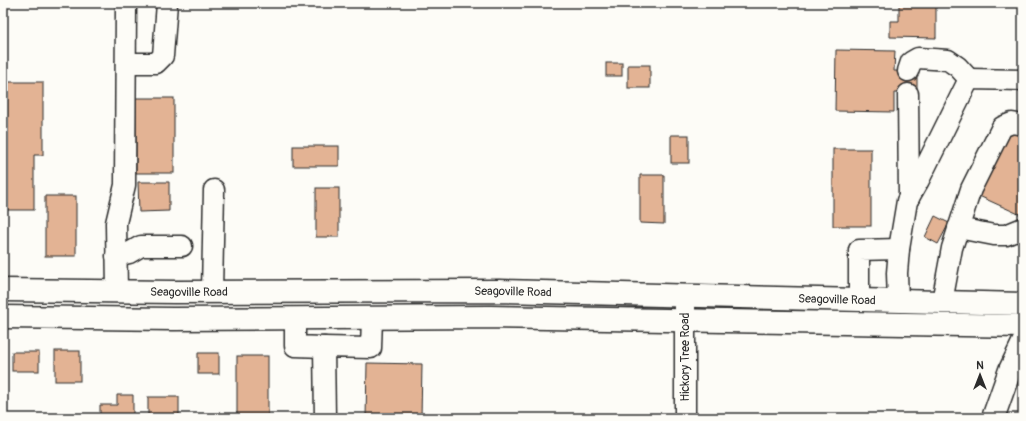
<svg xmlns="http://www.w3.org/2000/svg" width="1026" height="421" font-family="Pangolin,sans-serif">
<rect width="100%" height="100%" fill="#fdfcf7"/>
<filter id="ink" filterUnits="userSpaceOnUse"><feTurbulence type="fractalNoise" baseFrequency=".025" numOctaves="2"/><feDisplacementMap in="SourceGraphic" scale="8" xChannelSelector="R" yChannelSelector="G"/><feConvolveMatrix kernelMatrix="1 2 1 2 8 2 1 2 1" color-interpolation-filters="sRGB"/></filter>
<g filter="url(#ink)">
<g fill="#e3b394" stroke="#2b2b2b">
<polygon points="899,3 936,3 936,38 890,37 890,21 899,21"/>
<polygon points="836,50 895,51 894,71 917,71 917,94 894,93 894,112 835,111"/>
<rect x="606" y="63" width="16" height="13"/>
<rect x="628" y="65" width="22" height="23"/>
<polygon points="3,82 43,82 43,155 34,155 34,210 3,210"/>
<rect x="136" y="98" width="38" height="75"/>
<polygon points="1010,128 1023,134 1023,216 979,196"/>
<rect x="671" y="135" width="18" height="28"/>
<rect x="293" y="146" width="46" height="20"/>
<rect x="833" y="149" width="38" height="77"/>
<polygon points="640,175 664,175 664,224 640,223"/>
<polygon points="138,182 169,182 169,211 139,212"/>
<rect x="316" y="188" width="23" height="49"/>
<rect x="45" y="196" width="31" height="60"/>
<polygon points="935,216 949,223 938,244 925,237"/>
<rect x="55" y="351" width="25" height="30"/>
<rect x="12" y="352" width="27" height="19"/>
<rect x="198" y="353" width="21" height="21"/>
<rect x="237" y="356" width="31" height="61"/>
<polygon points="367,363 422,364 421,418 366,418"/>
<polygon points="117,395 133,395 133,418 100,418 100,405 117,405"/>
<rect x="148" y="397" width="31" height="21"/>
</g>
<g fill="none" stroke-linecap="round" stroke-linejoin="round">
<g stroke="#2b2b2b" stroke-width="23">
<g id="minor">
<polyline points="126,63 156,63 163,56 167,3"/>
<polyline points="908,71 911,62 918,58 948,60 958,67 969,79"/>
<polyline points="908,94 909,198"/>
<polyline points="958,228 994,235 1006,235 1023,228"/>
<polyline points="116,256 129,253 141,246 182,246"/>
<polyline points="117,291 116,223 125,185 126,3"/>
<polyline points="212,292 214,190"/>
<polyline points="859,300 859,250 899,249"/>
<polyline points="898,301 897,273 899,249 907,201 919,180 969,79 1023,80"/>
<polyline points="942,302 952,248 971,189 1002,127 1012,123 1023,125"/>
<polyline points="295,318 295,346 324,347"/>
<polyline points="325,418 324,347 371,348 372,318"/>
<polyline points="685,418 685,296"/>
</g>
</g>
<g stroke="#2b2b2b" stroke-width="25">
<g id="major">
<path id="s1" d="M3,290L174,292L499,291L1023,304"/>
<polyline points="3,317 173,319 490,317 1023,326"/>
</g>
</g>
<g stroke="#2b2b2b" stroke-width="25">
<polyline id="highway" points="993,418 1010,370 1023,343"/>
</g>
<use href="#minor" stroke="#fdfcf7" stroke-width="20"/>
<use href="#major" stroke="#fdfcf7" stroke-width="22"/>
<use href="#highway" stroke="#fdfcf7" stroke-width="22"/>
</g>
</g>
<g text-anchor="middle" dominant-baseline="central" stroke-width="4" stroke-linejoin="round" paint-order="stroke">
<g font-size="12" fill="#2b2b2b" stroke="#fdfcf7">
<text stroke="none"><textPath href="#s1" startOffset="186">Seagoville Road</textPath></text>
<text stroke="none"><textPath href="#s1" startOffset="510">Seagoville Road</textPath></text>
<text stroke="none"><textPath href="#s1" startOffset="834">Seagoville Road</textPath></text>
<text transform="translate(685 357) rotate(-90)">Hickory Tree Road</text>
</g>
</g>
<rect width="1026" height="421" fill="none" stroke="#fdfcf7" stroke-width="16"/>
<rect x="8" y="8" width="1010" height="405" fill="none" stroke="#2b2b2b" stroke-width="1.5" filter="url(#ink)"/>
<g transform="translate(980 375)" stroke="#fdfcf7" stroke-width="3" paint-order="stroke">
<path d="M0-3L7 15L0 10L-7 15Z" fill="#2b2b2b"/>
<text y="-6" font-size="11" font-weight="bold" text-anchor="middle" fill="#2b2b2b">N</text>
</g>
</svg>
